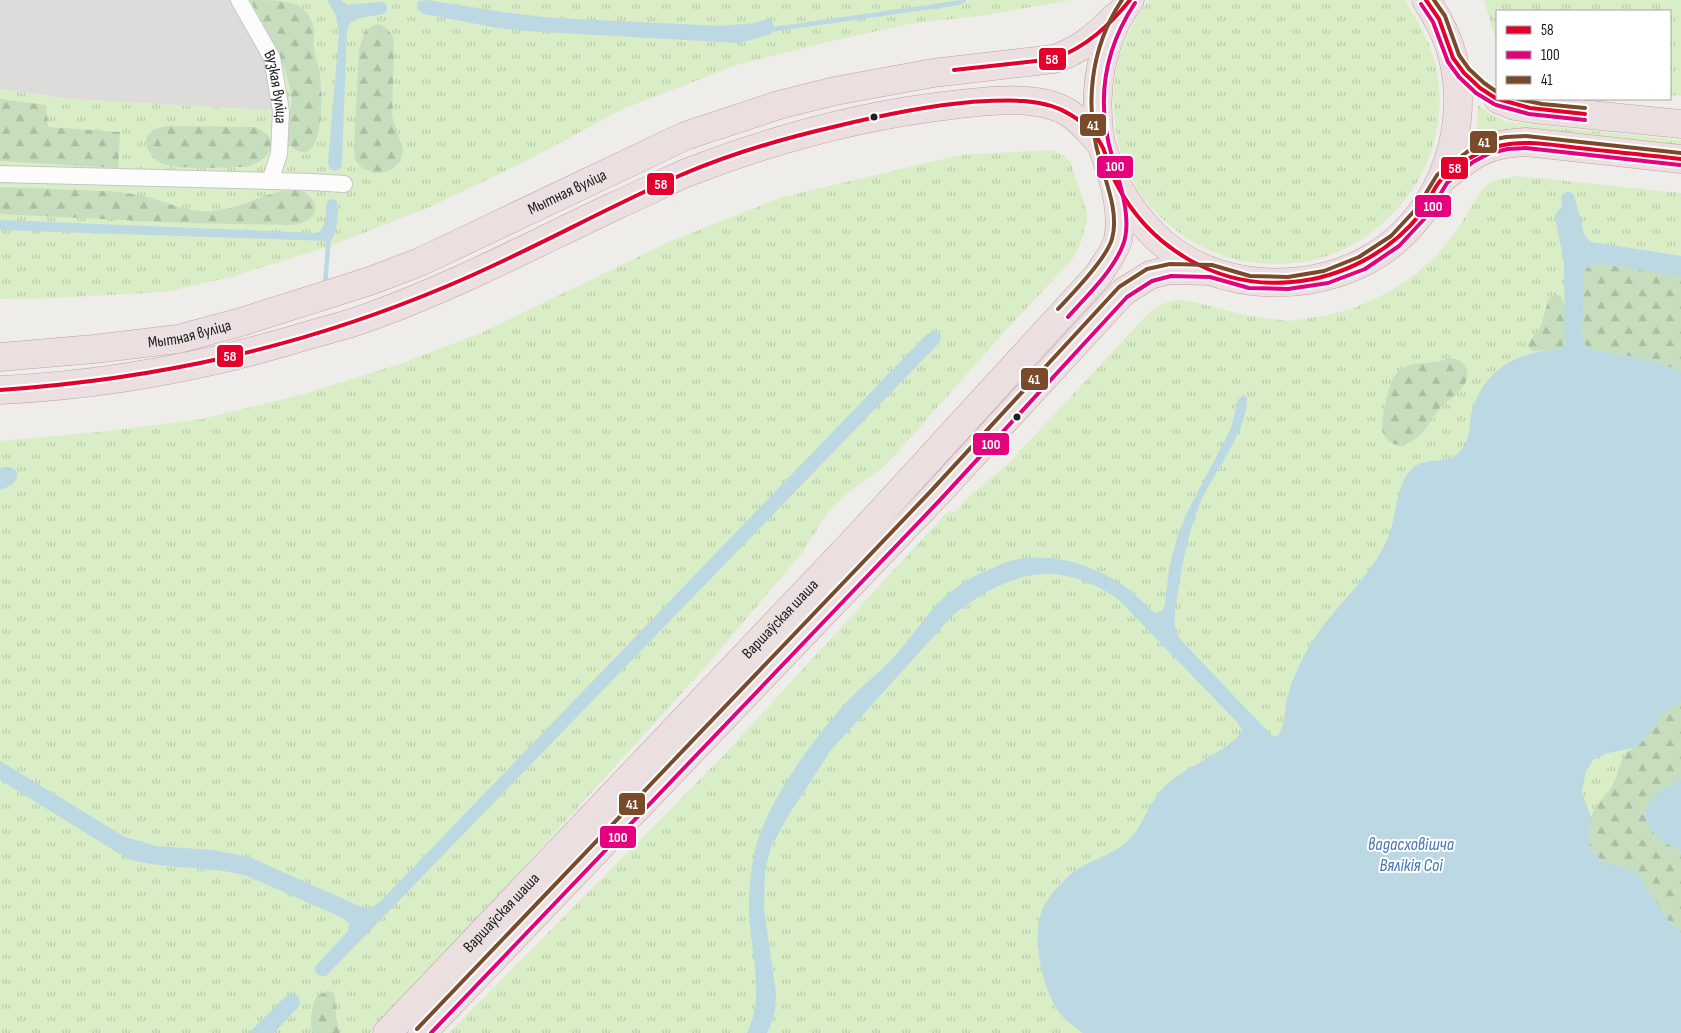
<svg xmlns="http://www.w3.org/2000/svg" width="1681" height="1033" font-family="'Sofia Sans Condensed',sans-serif">
<defs>
<pattern id="grass-tufts" width="24" height="20" patternUnits="userSpaceOnUse" patternTransform="scale(1.25)"><rect width="24" height="20" fill="#d9edc6"/><path d="M3 7l-1-3M5 7V3M7 7l1-3M15 17l-1-3M17 17v-4M19 17l1-3" fill="none" stroke="#bacbaa"/></pattern>
<pattern id="forest-firs" width="22" height="20" patternUnits="userSpaceOnUse" patternTransform="scale(1.25)"><rect width="22" height="20" fill="#c6debd"/><path d="M5 1l3.5 6h-7zM16 11l3.5 6h-7z" fill="#aabea2"/></pattern>
</defs>
<rect width="100%" height="100%" fill="#eeede9"/>
<polygon fill="#dddcda" points="0,0 236,0 272,58 281,111 69,99 0,89"/>
<g fill="url(#grass-tufts)">
<polygon points="236,0 1071,0 986,15 909,24 835,40 737,65 625,108 520,164 432,206 333,245 234,276 166,292 53,298 0,299 0,89 69,99 281,111 272,58"/>
<path d="M1149,0H1404C1419,21 1430,43 1436,68C1458,167 1377,265 1276,264C1237,264 1201,251 1172,227C1146,206 1125,175 1118,142C1107,90 1116,43 1149,0Z"/>
<polygon points="1484,0 1681,0 1681,96 1670,95 1670,11 1497,11 1497,44"/>
<polygon points="1478,105 1492,115 1508,122 1681,140 1681,148 1476,140"/>
<polygon points="1052,150 1065,156 1071,164 1086,208 1087,221 1079,248 1071,261 1014,321 895,455 881,469 848,493 826,515 803,552 708,664 448,951 370,1033 0,1033 0,441 99,432 202,419 304,394 400,364 481,333 669,242 783,197 960,155"/>
<polygon points="1517,176 1681,193 1681,1033 449,1033 723,756 948,511 955,512 972,494 1007,465 1149,313 1162,304 1178,300 1190,301 1249,316 1289,321 1323,316 1355,308 1389,292 1412,277 1437,255 1457,230 1480,192 1492,181"/>
</g>
<g fill="url(#forest-firs)">
<path d="M250,0C265,0 285,0 298,5C304,9 309,15 312,22C315,31 313,40 314,49C315,58 319,66 320,75C322,90 324,143 308,151C299,155 290,147 288,139C285,125 293,109 291,94C286,60 266,29 250,0Z"/>
<path d="M379,24C388,28 391,32 394,41L392,116L403,150L401,160L393,169L382,173H373L362,168L355,160L354,150L359,49L365,32L372,26Z"/>
<polygon points="0,99 46,105 48,127 120,132 118,168 0,161"/>
<path d="M172,126L254,127C263,130 268,134 272,142C269,158 260,163 245,167C226,167 179,170 163,164C152,159 139,143 150,133C157,127 164,126 172,126Z"/>
<path d="M0,187C27,188 53,189 80,190C98,191 116,191 133,194C160,198 183,213 211,211C220,210 229,209 237,206C255,201 298,178 312,199C323,214 306,223 292,225L183,223L0,214Z"/>
<polygon points="1597,263 1681,277 1681,371 1630,356 1591,350 1586,346 1582,338 1583,279 1586,268"/>
<path d="M1555,295L1560,296C1568,304 1569,340 1561,349L1532,351L1528,346L1529,342L1540,328L1549,298Z"/>
<path d="M1451,358C1458,359 1463,361 1466,368C1473,387 1449,398 1438,410C1431,419 1427,430 1418,437C1407,446 1389,450 1383,432C1380,423 1388,389 1392,380C1395,375 1398,371 1403,368C1412,363 1422,364 1432,362C1439,362 1445,359 1451,358Z"/>
<path d="M1681,702V779C1658,793 1628,809 1658,837C1665,844 1675,846 1681,853V933L1667,919L1638,875L1623,867L1603,862L1591,850L1589,841L1591,817L1594,809L1611,788L1616,778L1622,760L1627,752L1644,740L1661,715Z"/>
<path d="M328,991L332,992L335,996L336,1016L339,1033H312C310,1019 311,1008 317,996Z"/>
</g>
<g fill="#bbd8e3">
<polygon points="327,0 340,0 348,5 381,2 387,4 387,11 383,14 354,19 351,22 347,29 342,161 341,168 336,171 330,169 328,162 339,35 336,15"/>
<polygon points="427,0 509,13 553,18 721,26 754,23 770,18 774,25 771,34 740,43 525,31 498,28 424,14 418,10 417,4 419,1"/>
<path d="M331,199L336,200C340,207 337,236 330,241L0,230V220L316,233C328,229 325,212 327,202Z"/>
<path d="M1567,207C1590,211 1575,234 1592,242L1681,256V277L1597,263L1586,268L1584,273L1582,338L1586,346L1591,350L1630,356L1659,363L1681,371V702L1661,715L1649,734L1639,745L1633,748L1608,753L1594,759L1586,771L1582,790L1584,799L1591,817L1589,841L1591,850L1603,862L1623,867L1638,875L1667,919L1681,933V1033H1083C1076,1027 1068,1023 1062,1016C1043,993 1030,937 1043,908C1050,894 1061,883 1072,873C1089,860 1112,856 1128,841C1140,830 1145,813 1154,800C1159,791 1167,784 1175,778C1191,765 1235,747 1242,730L1237,722L1118,599C1056,557 1008,572 953,615L831,750L788,816L771,847L765,871L764,909L776,993C776,1008 774,1020 767,1033H747C764,998 753,962 750,925C747,901 751,862 758,839C773,795 812,741 843,706C857,690 873,678 887,664C910,642 925,613 949,593C961,583 974,576 988,570C998,566 1009,560 1020,559C1056,553 1095,566 1124,586C1135,593 1143,603 1152,611L1156,613L1162,611L1165,604L1169,569L1178,534L1187,513L1231,428L1238,400L1243,395L1247,398C1248,430 1214,472 1201,501C1189,529 1183,560 1178,590C1176,606 1171,623 1179,638L1269,733L1275,737C1279,735 1280,733 1282,728C1285,719 1285,708 1287,698C1291,684 1297,669 1304,656C1326,611 1371,582 1389,535C1397,515 1395,487 1410,471C1425,453 1447,469 1463,448C1470,438 1469,426 1471,415C1483,369 1516,352 1561,349L1565,343L1564,262L1555,217C1556,210 1560,208 1567,207Z"/>
<path d="M934,331L940,334L941,337L938,344L326,976C319,977 315,974 315,967L348,931L349,924L343,918L247,876C208,865 167,870 128,859L0,780V761L125,837L156,846L212,850L249,857L359,906C367,909 374,908 380,902L927,334Z"/>
<path d="M4,467C14,466 22,473 14,482C11,486 5,488 0,490V469Z"/>
<path d="M1681,779V853C1675,846 1665,844 1658,837C1628,809 1657,793 1681,779Z"/>
<polygon points="293,993 299,997 300,1005 274,1033 249,1033 284,998"/>
</g>
<g fill="none" stroke-linecap="round" stroke-linejoin="round">
<g stroke="#bbd8e3" stroke-width="4.5">
<polyline points="768,30 958,3 964,0"/>
<polyline points="325,284 329,236"/>
</g>
<polyline stroke="#bbd8e3" stroke-width="14" points="1568,199 1574,224"/>
<g stroke="#c7c6c5" stroke-width="18">
<g id="street">
<path id="s1" d="M239,0L272,58L281,111L279,154L270,181"/>
<polyline points="0,174 312,182 344,184"/>
</g>
</g>
<g stroke="#c59ea8" stroke-width="29">
<g id="highway">
<polyline points="1498,99 1515,106 1533,109 1681,124"/>
<path d="M1442,179C1474,154 1484,144 1526,142L1681,159"/>
<path d="M1118,187C1128,204 1138,219 1152,233C1205,288 1295,296 1362,263C1436,226 1472,137 1453,58C1448,37 1438,18 1426,0"/>
<path id="s2" d="M0,357L94,349L178,339L241,322L370,281L420,262L685,136L779,105L835,91L933,73L1054,59C1079,51 1097,36 1115,17"/>
<path d="M0,390C107,385 213,365 316,333C335,328 354,323 372,316C457,285 536,243 617,205C640,195 663,183 686,173C771,140 862,115 952,105C986,101 1036,94 1067,112C1081,120 1091,133 1101,144"/>
<path id="s3" d="M387,1033L860,535L1099,274C1105,264 1115,251 1118,240C1122,219 1118,196 1112,176C1109,165 1104,154 1101,143C1092,95 1100,40 1130,0"/>
<polyline points="422,1033 935,496 1123,292 1150,275 1170,270 1211,271"/>
</g>
</g>
<use href="#street" stroke="#fcfcfc" stroke-width="16"/>
<use href="#highway" stroke="#ebdfe0" stroke-width="28"/>
<g stroke="#fff" stroke-width="8">
<g id="bus-1">
<polyline points="1426,0 1439,19 1453,58 1464,73 1480,88 1497,99"/>
<path d="M954,70L1054,59C1086,47 1109,26 1130,0"/>
<polyline points="1498,99 1530,108 1585,114"/>
<path d="M0,390C156,379 300,348 445,287C525,254 601,210 681,175C730,154 781,139 833,127C878,116 924,106 971,102C1003,100 1043,97 1071,115C1084,123 1097,135 1103,148C1108,160 1110,172 1116,183C1150,249 1219,289 1292,282C1341,278 1391,252 1421,213C1428,203 1432,191 1440,181C1452,167 1477,152 1495,147C1523,139 1551,145 1579,148C1613,152 1647,155 1681,159"/>
</g>
</g>
<g stroke="#fff" stroke-width="8">
<g id="bus-2">
<polyline points="1421,4 1433,22 1448,62 1459,77 1476,93 1494,104"/>
<polyline points="1496,105 1529,114 1585,120"/>
<path d="M1068,317C1086,297 1113,271 1123,245C1133,219 1119,181 1112,156C1096,102 1104,50 1135,3"/>
<polyline points="431,1033 940,500 1127,297 1152,281 1171,276 1210,277 1249,288 1288,289 1328,283 1365,269 1399,246 1427,216 1447,183 1473,162 1490,153 1508,149 1526,148 1680,165"/>
</g>
</g>
<g stroke="#fff" stroke-width="8">
<g id="bus-3">
<polyline points="1434,0 1445,16 1459,55 1469,69 1484,83 1497,92"/>
<polyline points="1518,99 1542,104 1585,108"/>
<path d="M1058,309C1073,293 1106,259 1112,239C1119,214 1107,185 1100,161C1084,106 1090,48 1122,0"/>
<polyline points="417,1029 930,492 1119,287 1147,269 1170,264 1212,265 1250,276 1288,277 1324,271 1359,257 1391,236 1417,208 1437,175 1467,152 1486,141 1506,137 1526,136 1681,153"/>
</g>
</g>
<use href="#bus-1" stroke="#e4002b" stroke-width="4"/>
<use href="#bus-2" stroke="#e5007d" stroke-width="4"/>
<use href="#bus-3" stroke="#7a4b2a" stroke-width="4"/>
</g>
<g fill="#202020" stroke="#fff" stroke-width="2">
<circle cx="874" cy="117" r="4.5"/>
<circle cx="1017" cy="417" r="4.5"/>
</g>
<g text-anchor="middle" dominant-baseline="central" stroke-width="4" stroke-linejoin="round" paint-order="stroke">
<g font-size="16" fill="#202020" stroke="#fff">
<text stroke="none"><textPath href="#s1" startOffset="96">Вузкая вуліца</textPath></text>
<text stroke="none"><textPath href="#s2" startOffset="596">Мытная вуліца</textPath></text>
<text stroke="none"><textPath href="#s2" startOffset="191">Мытная вуліца</textPath></text>
<text stroke="none"><textPath href="#s3" startOffset="571">Варшаўская шаша</textPath></text>
<text stroke="none"><textPath href="#s3" startOffset="166">Варшаўская шаша</textPath></text>
</g>
<g font-size="18" font-style="italic" fill="#4677b6" stroke="#fff">
<text x="1411" y="844">вадасховішча<tspan x="1411" dy="21">Вялікія Соі</tspan></text>
</g>
</g>
<g stroke="#fff" stroke-width="2">
<rect x="1038" y="47" width="29" height="24" rx="5" fill="#e4002b"/>
<rect x="1079" y="113" width="28" height="24" rx="5" fill="#7a4b2a"/>
<rect x="1469" y="130" width="29" height="24" rx="5" fill="#7a4b2a"/>
<rect x="1096" y="155" width="38" height="24" rx="5" fill="#e5007d"/>
<rect x="1440" y="156" width="29" height="24" rx="5" fill="#e4002b"/>
<rect x="646" y="172" width="29" height="24" rx="5" fill="#e4002b"/>
<rect x="1414" y="194" width="38" height="24" rx="5" fill="#e5007d"/>
<rect x="216" y="344" width="28" height="24" rx="5" fill="#e4002b"/>
<rect x="1020" y="367" width="29" height="24" rx="5" fill="#7a4b2a"/>
<rect x="972" y="432" width="38" height="24" rx="5" fill="#e5007d"/>
<rect x="618" y="792" width="28" height="24" rx="5" fill="#7a4b2a"/>
<rect x="599" y="825" width="38" height="24" rx="5" fill="#e5007d"/>
</g>
<g font-size="14" text-anchor="middle" font-weight="bold" fill="#fff">
<text x="1052" y="64">58</text>
<text x="1093" y="130">41</text>
<text x="1484" y="147">41</text>
<text x="1115" y="171">100</text>
<text x="1455" y="173">58</text>
<text x="661" y="189">58</text>
<text x="1433" y="211">100</text>
<text x="230" y="361">58</text>
<text x="1034" y="384">41</text>
<text x="991" y="449">100</text>
<text x="632" y="809">41</text>
<text x="618" y="842">100</text>
</g>
<rect x="1496" y="10" width="175" height="90" fill="#ffffff" stroke="#a6a6a6"/>
<rect x="1506" y="26" width="25" height="8" fill="#e4002b" stroke="#a6a6a6"/>
<text x="1541" y="35" font-size="15" fill="#202020">58</text>
<rect x="1506" y="51" width="25" height="8" fill="#e5007d" stroke="#a6a6a6"/>
<text x="1541" y="60" font-size="15" fill="#202020">100</text>
<rect x="1506" y="76" width="25" height="8" fill="#7a4b2a" stroke="#a6a6a6"/>
<text x="1541" y="85" font-size="15" fill="#202020">41</text>
</svg>
